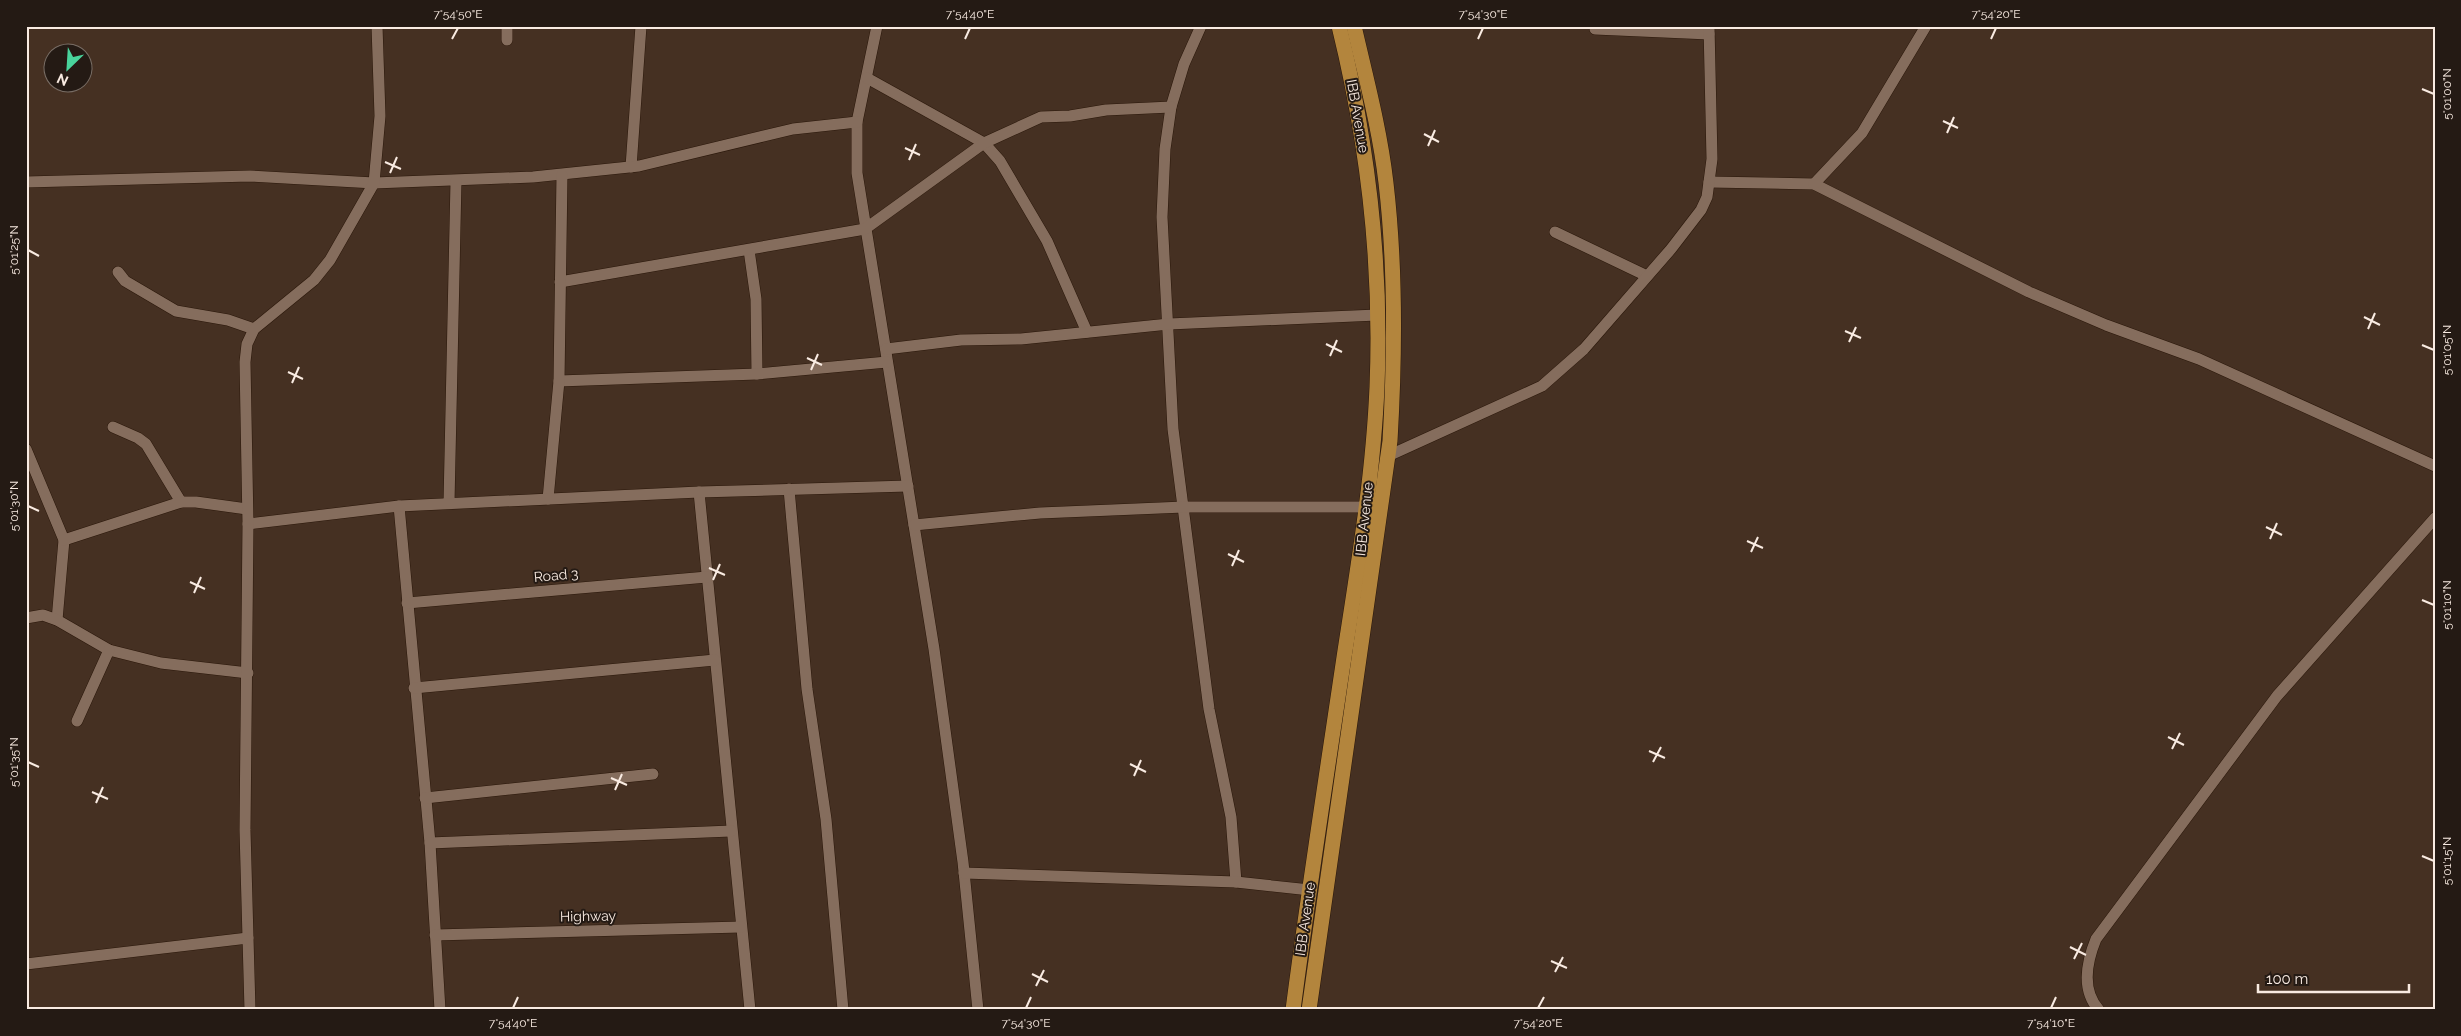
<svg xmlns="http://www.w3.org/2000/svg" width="2461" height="1036" font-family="Raleway,sans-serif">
<rect width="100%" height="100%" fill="#453022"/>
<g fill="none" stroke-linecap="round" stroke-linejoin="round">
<g stroke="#2a170a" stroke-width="12">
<g id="minor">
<polyline points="507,26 507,40"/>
<polyline points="877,26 857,122 857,173 934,649 963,862 978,1010"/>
<polyline points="1201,26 1184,64 1171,107 1165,149 1162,217 1173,429 1209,709 1231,817 1236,882"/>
<polyline points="1595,29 1709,34"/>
<polyline points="867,78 984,143 1000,161 1047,241 1087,332"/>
<polyline points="631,167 641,26"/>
<polyline points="26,182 250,176 374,183 533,177 639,166 793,129 857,122"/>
<polyline points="1709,182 1814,184 2029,292 2106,325 2199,359 2435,466"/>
<polyline points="1814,184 1862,133 1926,26"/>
<polyline points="1555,232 1647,276"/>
<polyline points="749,250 756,299 757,374"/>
<polyline points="118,272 125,281 176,311 228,320 254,329"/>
<polyline points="560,282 865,229 984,143 1041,117 1070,116 1106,110 1171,107"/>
<polyline points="886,349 961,340 1021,339 1169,324 1377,315"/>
<polyline points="559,381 757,374 887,362"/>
<polyline points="113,427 138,438 146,444 181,502"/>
<polyline points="26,449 64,540 57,620"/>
<polyline points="1388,456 1542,386 1584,349 1671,249 1701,210 1707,197 1712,159 1709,26"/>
<polyline points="789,489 807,689 826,819 843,1010"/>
<polyline points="699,492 750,1010"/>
<polyline points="548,499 559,381 562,175"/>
<polyline points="449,503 456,181"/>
<polyline points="399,506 430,843 440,1010"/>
<polyline points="248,524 399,506 699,492 908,486"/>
<polyline points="914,525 1040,513 1184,507 1366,507"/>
<polyline points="64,540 181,502 196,502 247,509"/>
<polyline points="407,603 707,577"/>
<polyline points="26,618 43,615 57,620 109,650 161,663 248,673"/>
<polyline points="414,688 715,660"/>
<polyline points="77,721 109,650"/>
<polyline points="425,798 653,774"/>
<polyline points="430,843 731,831"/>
<polyline points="964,873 1236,882 1310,890"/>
<polyline points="435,935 741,927"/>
<polyline points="26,964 248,938"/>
<polyline points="250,1010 245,830 248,524 245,362 247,344 254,329 314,280 330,260 374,183 380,116 377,26"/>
<path d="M2099,1010C2081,990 2087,961 2096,939L2277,696L2435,518"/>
</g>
</g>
<g stroke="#2a170a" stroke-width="16">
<g id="major">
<path d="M1293,1010C1308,894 1326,779 1343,664C1357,572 1373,480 1377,387C1382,265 1368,144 1339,26"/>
<path d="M1309,1010L1390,441C1395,355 1396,269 1386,183C1380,130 1366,78 1354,26"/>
</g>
</g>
<use href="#minor" stroke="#856d5d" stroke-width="11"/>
<use href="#major" stroke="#b3853d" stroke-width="15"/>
</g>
<path fill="none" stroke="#f9ebe2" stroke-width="2" d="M452,39L458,28M965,39L970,28M1478,39L1483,28M1991,39L1996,28M2422,89L2434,94M1943,121L1958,128M1947,133L1954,117M1424,134L1439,142M1428,146L1435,130M905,148L920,155M909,160L916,144M385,162L401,169M390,173L397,157M28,250L39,256M2364,317L2380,325M2368,329L2375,313M1845,331L1861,338M1849,342L1856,327M1326,344L1342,352M2422,345L2434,350M1330,356L1337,340M807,358L822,365M811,370L818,354M288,372L303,379M292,383L299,367M28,506L39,511M2266,527L2282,535M2270,539L2277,523M1747,541L1763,548M1751,552L1758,537M1228,554L1244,562M1232,566L1239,550M709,568L725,575M713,580L720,564M190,582L205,589M194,593L201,577M2422,600L2434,605M2168,737L2184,745M2172,749L2180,733M1649,751L1665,758M28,762L39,767M1653,762L1661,747M1130,764L1146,772M1134,776L1141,760M611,778L627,785M615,790L622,774M92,792L108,799M96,803L103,787M2422,856L2434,861M2070,947L2086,955M2074,959L2082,943M1551,961L1567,968M1555,972L1563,957M1032,974L1048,982M1036,986L1044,970M513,1008L518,997M1026,1008L1031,997M1538,1008L1544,997M2051,1008L2056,997"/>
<g text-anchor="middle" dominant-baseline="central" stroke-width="4" stroke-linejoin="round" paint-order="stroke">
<g font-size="14" fill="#f9ebe2" stroke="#241a14">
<text transform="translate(1358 116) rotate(80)">IBB Avenue</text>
<text transform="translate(1364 519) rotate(-84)">IBB Avenue</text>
<text transform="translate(556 575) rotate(-5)">Road 3</text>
<text transform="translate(588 916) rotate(-1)">Highway</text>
<text transform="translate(1305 919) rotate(-82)">IBB Avenue</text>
</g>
</g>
<rect width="2461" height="1036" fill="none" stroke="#241a14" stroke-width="55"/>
<g transform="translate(68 68) rotate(205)"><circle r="24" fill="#241a14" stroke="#796e66"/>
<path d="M0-4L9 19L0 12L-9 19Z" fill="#49d49c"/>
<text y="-8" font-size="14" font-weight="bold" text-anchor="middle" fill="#f9ebe2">N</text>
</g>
<path d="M2258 984v8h151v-8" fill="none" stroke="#f9ebe2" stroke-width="2.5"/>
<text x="2266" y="984" font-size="15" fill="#f9ebe2" stroke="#241a14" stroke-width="4" paint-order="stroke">100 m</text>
<rect x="28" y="28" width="2406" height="980" fill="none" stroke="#f9ebe2" stroke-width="2"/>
<g font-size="12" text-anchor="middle" fill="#f9ebe2">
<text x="458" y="18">7°54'50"E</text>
<text x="970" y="18">7°54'40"E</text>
<text x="1483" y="18">7°54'30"E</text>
<text x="1996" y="18">7°54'20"E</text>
<text transform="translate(2447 94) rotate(-90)" y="4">5°01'00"N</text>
<text transform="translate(14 250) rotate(-90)" y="4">5°01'25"N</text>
<text transform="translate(2447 350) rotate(-90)" y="4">5°01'05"N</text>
<text transform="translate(14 506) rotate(-90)" y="4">5°01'30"N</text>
<text transform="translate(2447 605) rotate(-90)" y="4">5°01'10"N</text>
<text transform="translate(14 762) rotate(-90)" y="4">5°01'35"N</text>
<text transform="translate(2447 861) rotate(-90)" y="4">5°01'15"N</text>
<text x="513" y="1027">7°54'40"E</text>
<text x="1026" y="1027">7°54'30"E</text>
<text x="1538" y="1027">7°54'20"E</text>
<text x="2051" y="1027">7°54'10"E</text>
</g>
</svg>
